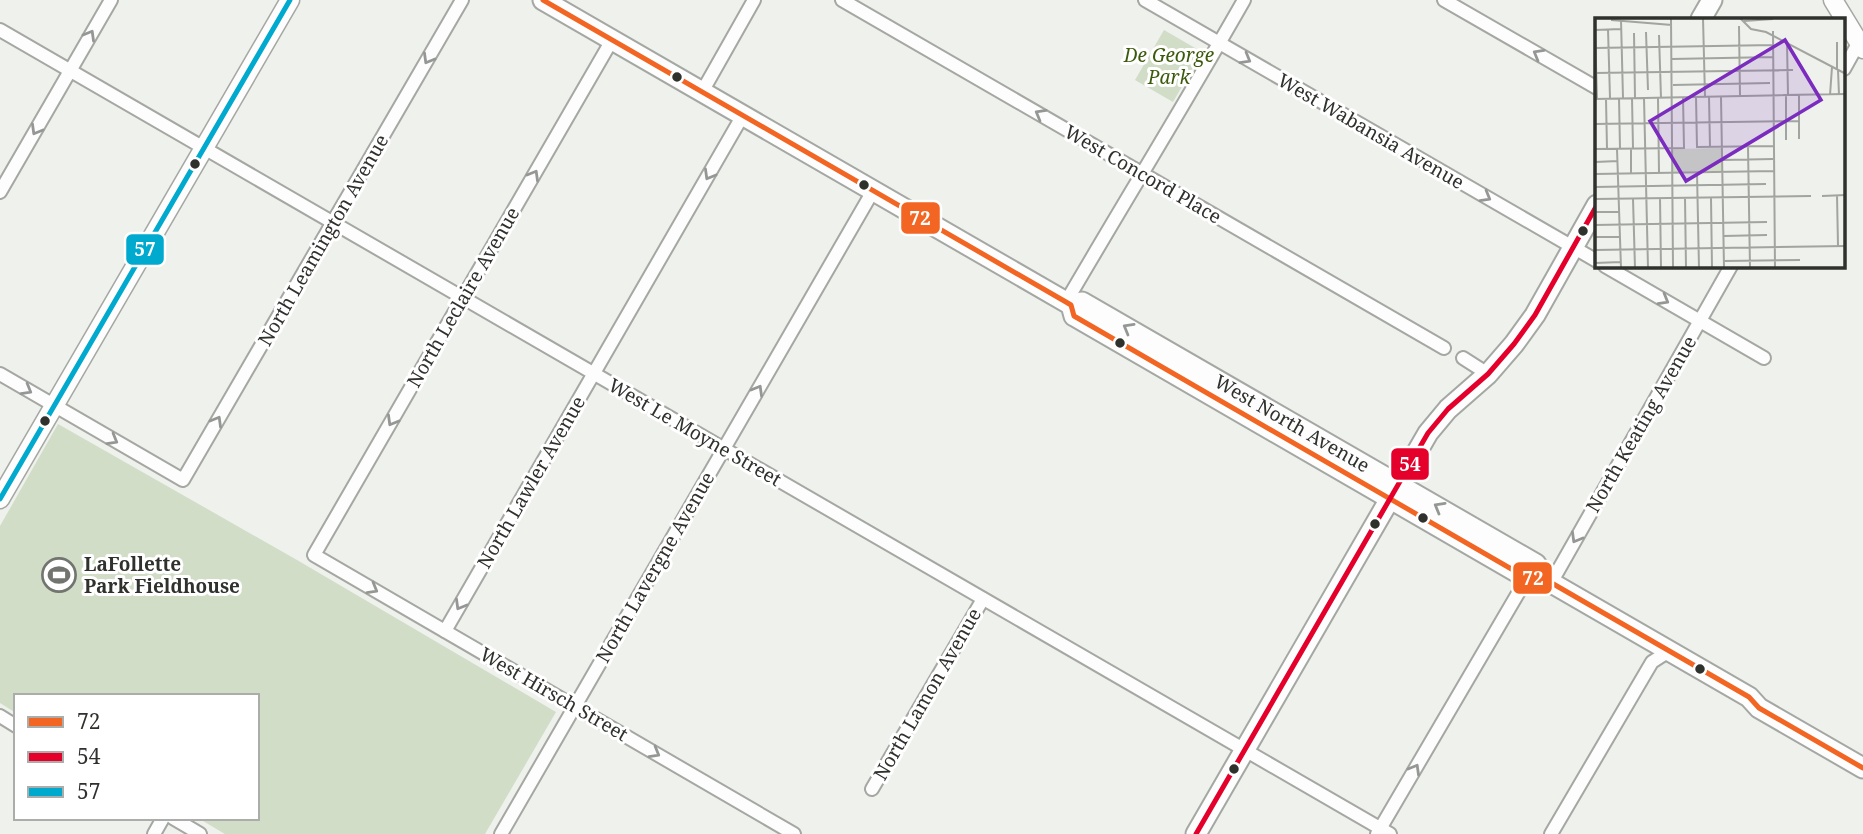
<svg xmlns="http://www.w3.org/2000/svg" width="1863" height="834" font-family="'Noto Serif',serif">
<rect width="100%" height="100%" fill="#eef1ec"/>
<g fill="#d2ddc8">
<polygon points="1164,30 1202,52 1173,102 1135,80"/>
<polygon points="58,424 297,560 556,712 485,834 225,834 198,818 257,818 257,696 16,696 16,713 0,703 0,526"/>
</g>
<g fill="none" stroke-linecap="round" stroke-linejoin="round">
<g stroke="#a5a7a3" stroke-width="16">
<g id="street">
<polyline points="842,0 1444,348"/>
<polyline points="1145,0 1597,261"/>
<polyline points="1444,0 1597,88"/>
<polyline points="0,30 1390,834"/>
<polyline points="612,40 314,555 794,834"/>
<polyline points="1844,69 1859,42"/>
<polyline points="702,92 754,0"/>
<polyline points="0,192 111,0"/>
<polyline points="1605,266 1764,358"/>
<path d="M1066,302C1125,201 1186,102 1244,0"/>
<polyline points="1463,358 1488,374"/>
<polyline points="0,374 183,480 462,0"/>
<polyline points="1551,583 1731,266"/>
<polyline points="445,631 743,115"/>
<polyline points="0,716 16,726"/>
<polyline points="872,789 983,599"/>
<polyline points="173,818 200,834"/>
<polyline points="154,834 163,818"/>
<polyline points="501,834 873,191"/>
<polyline points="1377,834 1527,578"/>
<polyline points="1551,834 1652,662 1669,651"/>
</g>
</g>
<g stroke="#a5a7a3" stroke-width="21">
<g id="secondary">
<polyline points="1833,0 1863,49"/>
<polyline points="0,499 290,0"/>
</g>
</g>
<g stroke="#a5a7a3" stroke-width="23">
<g id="primary">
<polyline points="543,0 1066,302 1071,305 1074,316 1076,317 1527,578 1543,578 1749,697 1759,708 1863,768"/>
<polyline points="1701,19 1712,0"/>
<path id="s1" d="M1071,305L1082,302L1536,564L1543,578"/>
<polyline points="1196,834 1428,433 1448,409 1488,374 1514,344 1535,315 1597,205"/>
</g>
</g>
<use href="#street" stroke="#fcfdfc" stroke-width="12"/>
<use href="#secondary" stroke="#fcfdfc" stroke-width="18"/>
<use href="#primary" stroke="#fcfdfc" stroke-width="19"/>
<g stroke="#fff" stroke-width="10">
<polyline id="bus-1" points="543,0 1066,302 1071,305 1074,316 1527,578 1543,578 1749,697 1759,708 1863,768"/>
</g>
<g stroke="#fff" stroke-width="10">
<polyline id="bus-2" points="1196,834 1428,433 1448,409 1488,374 1514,344 1535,315 1597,205"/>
</g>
<g stroke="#fff" stroke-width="10">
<polyline id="bus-3" points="0,499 290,0"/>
</g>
<use href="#bus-1" stroke="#f26522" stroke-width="5"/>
<use href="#bus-2" stroke="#e4002b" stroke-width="5"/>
<use href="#bus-3" stroke="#00a9ce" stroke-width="5"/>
</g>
<defs><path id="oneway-chevron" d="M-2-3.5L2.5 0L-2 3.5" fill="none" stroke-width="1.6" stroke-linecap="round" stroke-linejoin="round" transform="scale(1.75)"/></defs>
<g stroke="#959794">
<use href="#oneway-chevron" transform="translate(90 35) rotate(-60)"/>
<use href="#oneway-chevron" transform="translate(1538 54) rotate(-150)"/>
<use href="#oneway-chevron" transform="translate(428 59) rotate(120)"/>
<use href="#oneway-chevron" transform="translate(1246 59) rotate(30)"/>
<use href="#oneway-chevron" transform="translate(1040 114) rotate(-150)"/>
<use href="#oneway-chevron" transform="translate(36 130) rotate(120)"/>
<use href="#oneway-chevron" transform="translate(534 175) rotate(-60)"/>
<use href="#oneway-chevron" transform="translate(709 175) rotate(120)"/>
<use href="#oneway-chevron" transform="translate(1486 197) rotate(30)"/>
<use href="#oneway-chevron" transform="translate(1664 300) rotate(30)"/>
<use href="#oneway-chevron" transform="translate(1128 328) rotate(-150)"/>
<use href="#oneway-chevron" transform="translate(27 390) rotate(30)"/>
<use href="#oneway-chevron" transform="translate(758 390) rotate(-60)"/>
<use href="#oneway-chevron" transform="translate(217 421) rotate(-60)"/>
<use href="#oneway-chevron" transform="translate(392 421) rotate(120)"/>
<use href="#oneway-chevron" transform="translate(113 440) rotate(30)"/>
<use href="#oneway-chevron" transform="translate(1439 507) rotate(-150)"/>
<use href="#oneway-chevron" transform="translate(1576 538) rotate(120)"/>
<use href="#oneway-chevron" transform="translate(373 589) rotate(30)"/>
<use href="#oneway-chevron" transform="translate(460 605) rotate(120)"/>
<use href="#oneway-chevron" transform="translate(655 753) rotate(30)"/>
<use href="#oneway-chevron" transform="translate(1415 769) rotate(-60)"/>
</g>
<defs>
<g id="stadium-ring" transform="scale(1.75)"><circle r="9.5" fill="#fff" stroke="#71746f" stroke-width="1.5"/><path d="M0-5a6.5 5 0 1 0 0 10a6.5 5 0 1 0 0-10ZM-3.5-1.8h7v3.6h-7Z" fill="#71746f"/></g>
</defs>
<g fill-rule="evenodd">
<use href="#stadium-ring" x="59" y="575"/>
</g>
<g fill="#2e312c" stroke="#fff" stroke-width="2.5">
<circle cx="677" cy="77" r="6"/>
<circle cx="195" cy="164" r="6"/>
<circle cx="864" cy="185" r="6"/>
<circle cx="1583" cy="231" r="6"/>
<circle cx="1120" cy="343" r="6"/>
<circle cx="45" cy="421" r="6"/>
<circle cx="1423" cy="518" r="6"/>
<circle cx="1375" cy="524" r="6"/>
<circle cx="1700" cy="669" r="6"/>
<circle cx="1234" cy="769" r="6"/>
</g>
<g text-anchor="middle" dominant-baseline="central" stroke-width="6" stroke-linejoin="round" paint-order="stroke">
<g font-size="19" font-style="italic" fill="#3b5a0c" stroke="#fff">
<text x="1169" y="55">De George<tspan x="1169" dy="22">Park</tspan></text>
</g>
<g font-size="19" fill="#2e312c" stroke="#fff">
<text transform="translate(1371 131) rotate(30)">West Wabansia Avenue</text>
<text transform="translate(1143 174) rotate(30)">West Concord Place</text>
<text transform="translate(323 240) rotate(-60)">North Leamington Avenue</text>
<text transform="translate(463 297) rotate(-60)">North Leclaire Avenue</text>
<text stroke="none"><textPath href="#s1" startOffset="254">West North Avenue</textPath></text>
<text transform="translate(1641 424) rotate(-60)">North Keating Avenue</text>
<text transform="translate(695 432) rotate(30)">West Le Moyne Street</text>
<text transform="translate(531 482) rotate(-60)">North Lawler Avenue</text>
<text transform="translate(655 567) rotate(-60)">North Lavergne Avenue</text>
<text transform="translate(554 694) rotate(30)">West Hirsch Street</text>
<text transform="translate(927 694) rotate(-60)">North Lamon Avenue</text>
</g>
<g font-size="19" font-weight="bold" fill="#2e312c" stroke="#fff" text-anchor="start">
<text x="84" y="564">LaFollette<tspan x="84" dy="22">Park Fieldhouse</tspan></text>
</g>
</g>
<g transform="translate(1595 18)">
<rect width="250" height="250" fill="#eef1ec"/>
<path d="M126,130L127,153L78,154V131Z" fill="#d2ddc8"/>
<path fill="none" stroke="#a1a49f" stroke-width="2" d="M76,0L78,250M108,0L110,79M145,0L156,11L171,14L251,56M16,2L77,7M26,2L28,80M149,3L178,1M144,8L145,78M13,11L15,80M0,12L2,81M0,12L26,11M178,13L180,250M51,14L53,72M39,15L40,80M64,17L66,80M242,24V52M192,25L193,77M0,30L179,27M77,41L179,39M243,52L244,77M0,55L198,52M78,67L175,65M188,77L251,76M235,77L237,49M191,78V122M101,79L102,129L178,128M114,79L115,129M126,79L129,250M24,80L25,131M37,80L38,130M49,80L53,250M63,80L64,155M0,81L192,77M11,81L12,131M0,106L204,103M204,121V77M153,129L155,250M36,130V156M0,131L89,130L88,79M22,131L26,250M128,142L178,141M0,144L23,143M102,155L104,250M0,156L179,153M0,169L171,166M242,177L243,228M227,178L251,177M65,180L66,250M90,180L91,250M116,180L117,250M0,181L216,178M38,181L40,250M0,194H24M0,207L172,204M129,218L172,217M0,219H25M0,232L251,228M129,243L205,242M0,245L26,244"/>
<path fill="#7b2cbf" fill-opacity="0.15" stroke="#7b2cbf" stroke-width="3.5" d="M190,22L226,82L91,163L55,103Z"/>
<rect width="250" height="250" fill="none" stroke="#2e312c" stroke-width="3.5"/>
</g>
<g stroke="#fff" stroke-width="2.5">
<rect x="900" y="201" width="41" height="34" rx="7" fill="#f26522"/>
<rect x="125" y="233" width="40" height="33" rx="7" fill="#00a9ce"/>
<rect x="1390" y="447" width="40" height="34" rx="7" fill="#e4002b"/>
<rect x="1512" y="561" width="41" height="34" rx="7" fill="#f26522"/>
</g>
<g font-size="19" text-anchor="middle" font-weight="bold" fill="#fff">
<text x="920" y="225">72</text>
<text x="145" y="256">57</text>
<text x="1410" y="471">54</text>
<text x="1533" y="585">72</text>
</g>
<rect x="14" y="694" width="245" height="126" fill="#ffffff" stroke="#abadab" stroke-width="2"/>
<rect x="28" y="717" width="35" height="10" fill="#f26522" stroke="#abadab" stroke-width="2"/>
<text x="77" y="729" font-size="21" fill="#2e312c">72</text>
<rect x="28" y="752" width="35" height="10" fill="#e4002b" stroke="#abadab" stroke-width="2"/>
<text x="77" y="764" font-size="21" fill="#2e312c">54</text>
<rect x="28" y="787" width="35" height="10" fill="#00a9ce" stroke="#abadab" stroke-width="2"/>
<text x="77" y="799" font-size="21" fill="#2e312c">57</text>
</svg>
